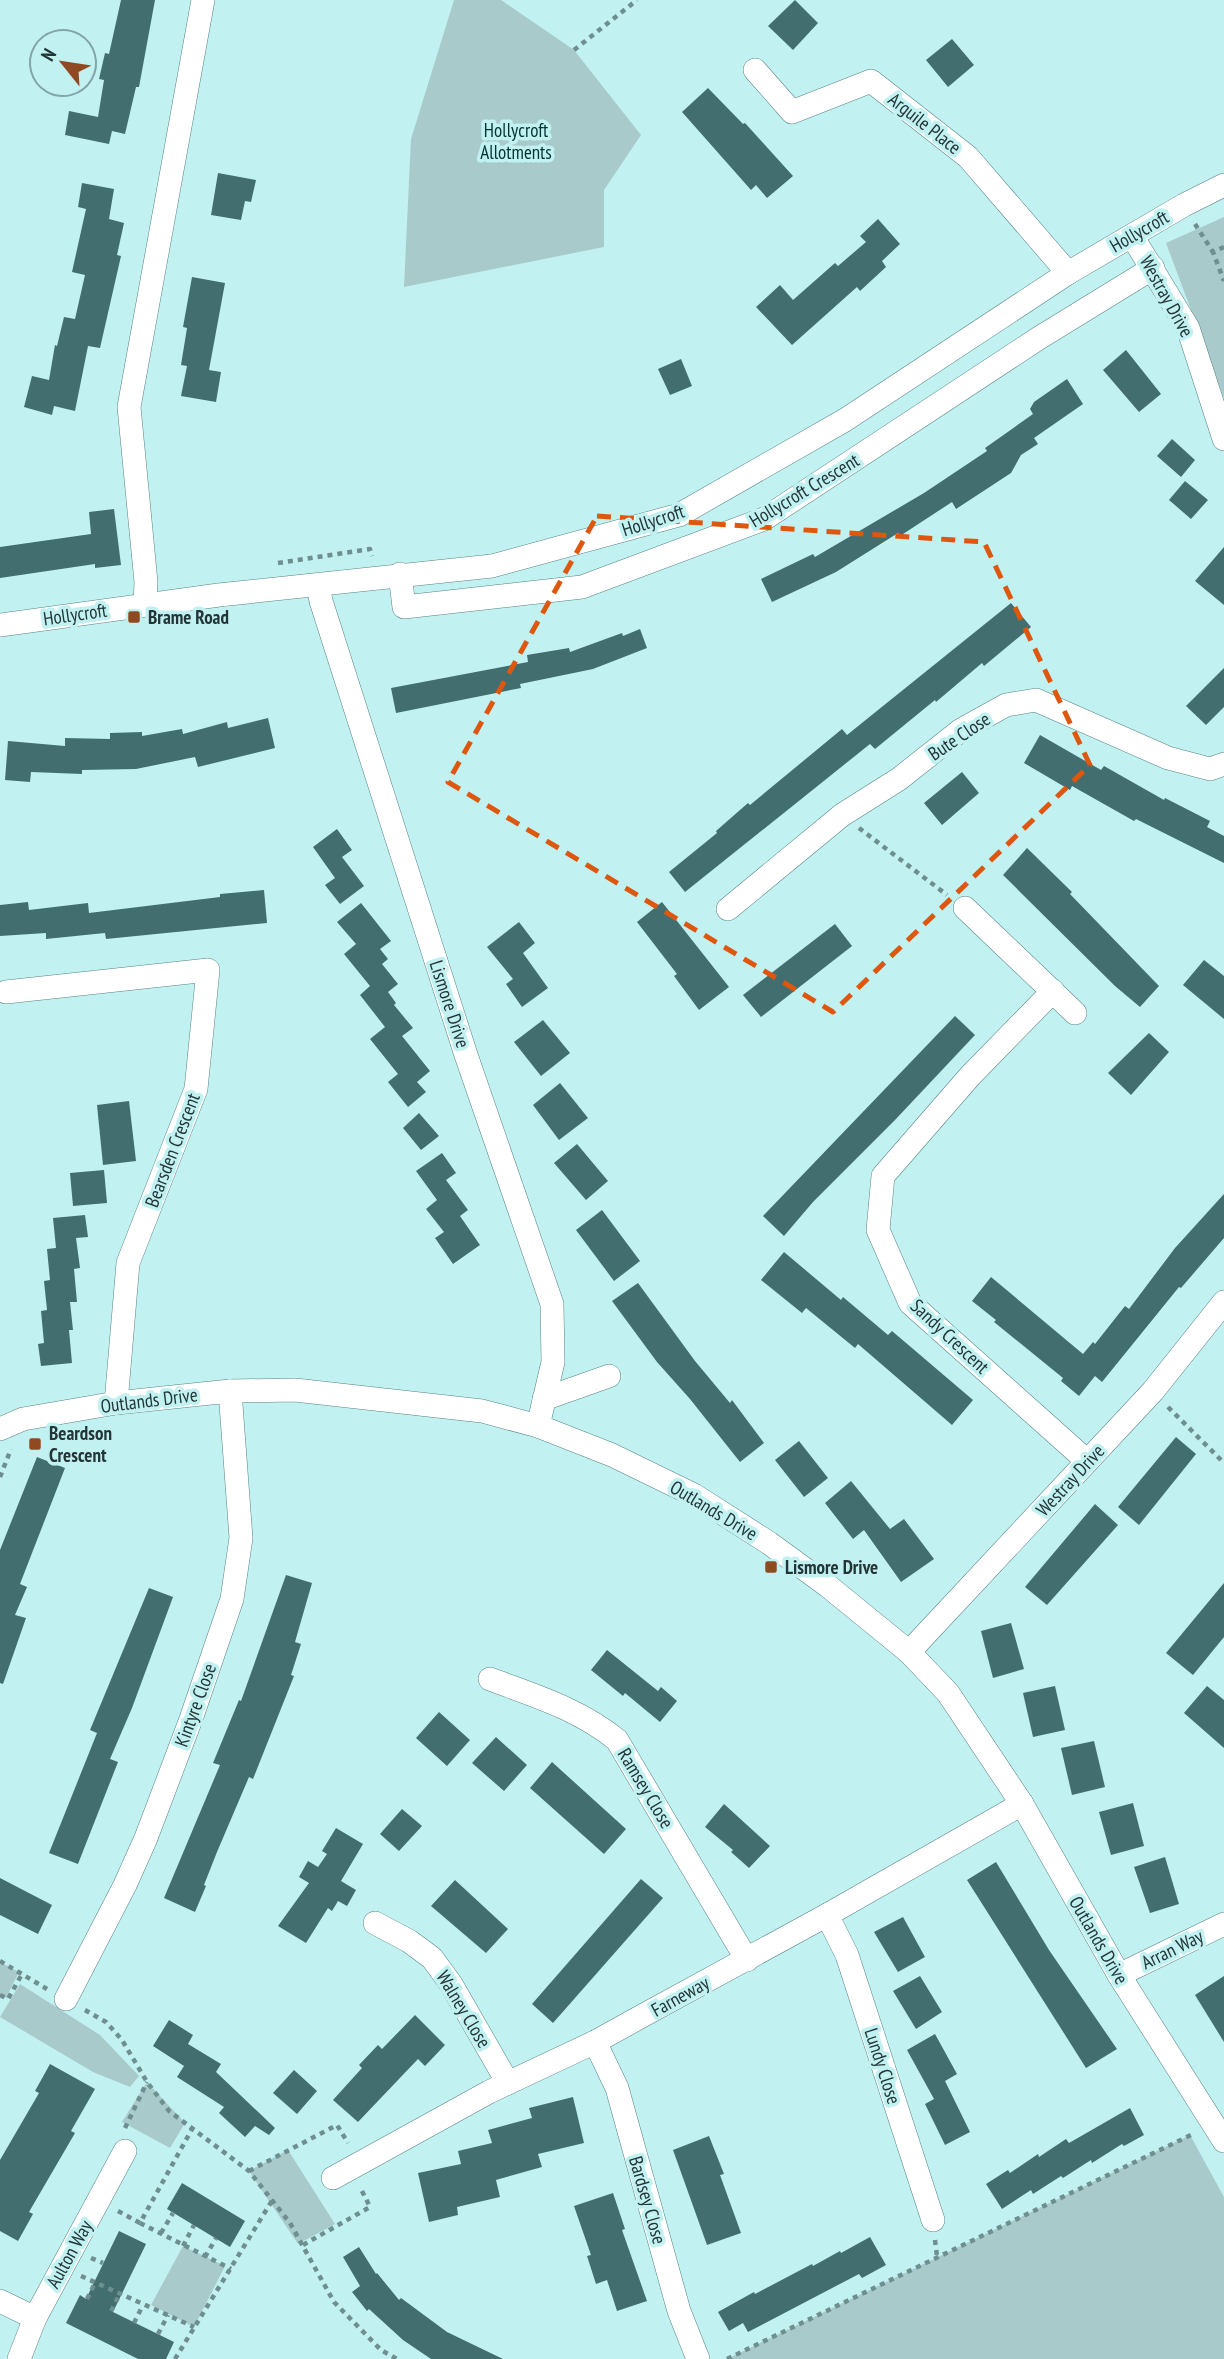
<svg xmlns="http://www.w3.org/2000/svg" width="1224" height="2359" font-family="'PT Sans Narrow',sans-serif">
<rect width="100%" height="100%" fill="#c2f1f2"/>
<g fill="#a9cacb">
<polygon points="454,0 501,0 574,50 641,135 604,190 604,247 404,287 411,139"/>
<polygon points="1224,217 1224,398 1166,243"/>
<polygon points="0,1962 19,1972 6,1998 0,1995"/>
<polygon points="20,1984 100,2035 139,2076 130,2087 93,2072 0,2017"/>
<polygon points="147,2082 185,2123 170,2148 122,2122"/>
<polygon points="1190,2135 1224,2197 1224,2359 727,2359"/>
<polygon points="288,2150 335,2224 298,2244 249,2171"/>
<polygon points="183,2246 225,2266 194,2327 151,2305"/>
</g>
<g fill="#436e6f">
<polygon points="121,0 155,0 139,87 136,87 125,134 112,131 109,144 65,135 69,111 98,117 104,80 99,79 105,53 109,54"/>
<polygon points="795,0 818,23 793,50 768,26"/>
<polygon points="952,39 974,65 948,87 926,60"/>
<polygon points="708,88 743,124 745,123 793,176 767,198 756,185 751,190 682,112"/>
<polygon points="218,173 256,180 251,202 245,201 241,220 211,215"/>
<polygon points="82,183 114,189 109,219 124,223 117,255 121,256 100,348 88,346 75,411 54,406 52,415 24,407 32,376 49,380 55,345 57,346 64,317 75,319 85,275 72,272 86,209 78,207"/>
<polygon points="878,219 900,244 882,261 886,267 860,291 857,287 792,345 756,307 780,285 793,300 835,263 838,266 866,242 860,236"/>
<polygon points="192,277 225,283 209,370 221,372 216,402 181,396 187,366 181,365 187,328 183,327"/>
<polygon points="1126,350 1161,394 1139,412 1103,370"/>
<polygon points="681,359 692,386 670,395 658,369"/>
<polygon points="1067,379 1083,404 1034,438 1038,444 1021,455 1011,473 956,509 952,502 900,536 898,533 836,572 772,602 761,579 813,554 815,557 924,493 987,451 985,448 1033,414 1030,409 1034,402"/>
<polygon points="1172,439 1195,460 1181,477 1157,456"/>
<polygon points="1185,481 1208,500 1191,519 1169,500"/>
<polygon points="114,509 121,565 95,568 95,564 0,578 0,547 91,534 89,512"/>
<polygon points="1224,547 1224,605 1195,581"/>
<polygon points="1011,603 1031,627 984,666 982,663 936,702 935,700 875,749 870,744 685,892 669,872 717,833 716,831 748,803 750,805 842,729 847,735"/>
<polygon points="640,629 647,648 593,669 520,684 521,688 396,713 391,688 528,662 527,655 569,648 570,652 622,633 623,636"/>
<polygon points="1224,668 1224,707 1206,725 1186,706"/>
<polygon points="268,718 275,748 198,767 195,757 136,769 82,770 82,774 31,772 30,782 5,780 8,741 65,746 65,738 110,739 110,733 142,732 142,736 182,729 183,734 227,722 228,728"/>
<polygon points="1040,735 1101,770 1104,766 1164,800 1165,798 1210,821 1207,827 1224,836 1224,863 1136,819 1134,821 1072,786 1070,790 1024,763"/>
<polygon points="962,772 979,793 942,825 924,803"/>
<polygon points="337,829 352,850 342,857 364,886 340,904 325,885 335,878 313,847"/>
<polygon points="1027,848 1072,892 1070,894 1159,986 1140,1007 1115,986 1003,875"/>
<polygon points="264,890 267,923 106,939 105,933 46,939 46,933 0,936 0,905 28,902 29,910 88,903 89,913 220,897 220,894"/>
<polygon points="662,902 729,987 699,1010 674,976 677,974 637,922"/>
<polygon points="361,903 391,941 380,949 388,959 382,964 398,984 388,992 396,1003 394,1005 413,1028 402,1036 430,1071 417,1082 426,1092 408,1107 388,1082 398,1074 370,1039 385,1027 360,995 370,986 344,954 356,944 337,922"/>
<polygon points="519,922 535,943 523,953 548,988 522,1007 506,984 513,979 487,947"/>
<polygon points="835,924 852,946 761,1017 743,995"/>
<polygon points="1204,960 1224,976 1224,1019 1183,985"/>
<polygon points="955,1016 975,1035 895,1120 813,1202 784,1236 763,1216"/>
<polygon points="543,1020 570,1053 541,1076 514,1042"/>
<polygon points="1149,1033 1169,1052 1131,1095 1108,1073"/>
<polygon points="560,1083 588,1118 559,1140 533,1105"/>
<polygon points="129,1101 136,1161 103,1165 97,1105"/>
<polygon points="419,1113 439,1136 421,1150 403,1128"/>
<polygon points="577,1144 608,1181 586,1200 554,1163"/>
<polygon points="442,1153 456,1173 446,1180 468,1210 460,1216 480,1245 453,1264 435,1238 444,1232 426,1209 437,1200 416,1171"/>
<polygon points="104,1170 107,1203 73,1206 70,1173"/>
<polygon points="1224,1194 1224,1238 1181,1288 1179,1287 1102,1382 1095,1376 1079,1396 1061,1381 1063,1378 994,1322 996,1320 972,1301 991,1277 1083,1354 1093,1342 1095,1344 1125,1306 1129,1309 1175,1248"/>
<polygon points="602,1210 640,1261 614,1281 576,1230"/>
<polygon points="85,1215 88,1237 76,1238 80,1268 74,1269 77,1302 70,1302 73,1330 69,1330 72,1363 41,1366 38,1344 44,1343 41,1311 47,1310 44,1281 50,1280 47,1249 56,1248 53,1218"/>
<polygon points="784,1252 841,1300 843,1297 888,1335 892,1331 973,1400 952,1425 858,1344 855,1348 806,1308 802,1313 761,1280"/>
<polygon points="638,1283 695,1361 730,1403 732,1400 764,1443 740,1462 690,1399 657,1362 612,1301"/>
<polygon points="1176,1437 1196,1454 1139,1525 1118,1507"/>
<polygon points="799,1441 828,1478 804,1497 775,1460"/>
<polygon points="37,1457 65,1468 20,1584 27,1587 15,1615 26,1618 3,1684 0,1683 0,1550"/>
<polygon points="851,1481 890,1529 904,1519 934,1559 901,1582 864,1530 853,1539 825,1503"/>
<polygon points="1095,1504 1118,1525 1047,1605 1025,1587"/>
<polygon points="286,1575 312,1583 295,1642 301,1644 291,1675 294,1676 253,1779 249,1777 217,1852 204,1885 206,1886 195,1912 164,1898 220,1765 213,1763 239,1700 241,1701"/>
<polygon points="1224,1583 1224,1637 1193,1675 1166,1653"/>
<polygon points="149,1588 173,1597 132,1708 110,1759 118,1762 78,1864 49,1853 97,1733 90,1730"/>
<polygon points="1011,1623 1024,1669 993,1678 981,1631"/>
<polygon points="607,1650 658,1691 661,1687 677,1701 660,1722 625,1693 623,1696 591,1670"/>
<polygon points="1055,1686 1065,1730 1033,1737 1023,1693"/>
<polygon points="1207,1686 1224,1700 1224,1748 1184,1713"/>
<polygon points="439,1712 470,1740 447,1766 416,1738"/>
<polygon points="496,1737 527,1765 504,1791 472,1763"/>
<polygon points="1094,1741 1105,1787 1072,1795 1061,1748"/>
<polygon points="552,1762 626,1829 604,1854 530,1788"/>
<polygon points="1133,1803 1144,1846 1111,1855 1099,1812"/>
<polygon points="724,1804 770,1846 749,1868 731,1852 733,1850 705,1827"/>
<polygon points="402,1809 422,1826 399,1851 380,1834"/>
<polygon points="336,1828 363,1844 341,1881 356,1890 347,1906 338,1901 332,1911 328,1908 306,1943 278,1926 309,1883 299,1877 308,1861 318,1867 327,1854 322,1851"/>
<polygon points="1165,1857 1179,1904 1150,1913 1134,1867"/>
<polygon points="996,1862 1049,1950 1117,2049 1086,2068 967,1880"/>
<polygon points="0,1878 52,1905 38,1934 0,1915"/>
<polygon points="641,1879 663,1898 553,2023 532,2004"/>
<polygon points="455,1880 508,1929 486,1953 431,1906"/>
<polygon points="903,1917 925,1957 898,1972 874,1932"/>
<polygon points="920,1976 942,2012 916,2029 893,1991"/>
<polygon points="1224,1976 1224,2042 1195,1995"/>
<polygon points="415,2015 445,2045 425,2066 418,2059 358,2122 333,2100 362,2068 359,2065 378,2045 382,2049"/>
<polygon points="169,2020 193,2035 188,2044 221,2064 216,2072 275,2128 269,2135 255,2126 245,2137 219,2113 224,2107 177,2077 184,2066 153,2046"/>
<polygon points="935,2034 957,2074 945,2081 970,2132 945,2145 925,2104 934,2099 907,2050"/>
<polygon points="50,2064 95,2089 71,2131 75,2133 29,2212 33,2214 18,2241 0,2231 0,2160 39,2093 35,2091"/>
<polygon points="294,2070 317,2091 297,2114 273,2093"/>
<polygon points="573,2097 584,2143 538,2154 542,2167 496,2180 500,2197 457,2207 458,2215 429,2222 418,2173 461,2164 458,2151 492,2143 488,2130 532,2118 529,2108"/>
<polygon points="1130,2108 1144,2135 1124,2146 1122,2144 1092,2163 1091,2160 1063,2178 1061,2176 1033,2194 1031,2190 1002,2209 986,2184 1008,2170 1010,2173 1038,2154 1039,2157 1066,2139 1069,2143"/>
<polygon points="709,2136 724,2174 720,2175 741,2233 707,2245 673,2150"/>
<polygon points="182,2183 245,2221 230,2247 167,2209"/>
<polygon points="613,2193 625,2229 622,2230 647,2301 617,2311 607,2280 596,2284 587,2256 591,2255 574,2206"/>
<polygon points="119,2231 146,2244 113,2312 174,2342 166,2359 138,2359 66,2323 80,2295 86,2299"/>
<polygon points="870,2237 886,2265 862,2278 859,2274 748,2332 743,2323 729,2331 718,2312 754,2292 755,2294 812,2264 813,2266 840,2251 841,2253"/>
<polygon points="359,2247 376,2274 377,2273 399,2300 401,2298 447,2332 503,2359 431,2359 403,2340 369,2309 367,2311 352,2292 360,2286 343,2257"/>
</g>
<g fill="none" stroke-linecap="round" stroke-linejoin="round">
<g stroke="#588385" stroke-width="24">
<g id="minor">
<polyline points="755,70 792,112 871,81 968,157 1068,273"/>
<polyline points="1132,236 1188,328 1224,439"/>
<polyline points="400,574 404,607 582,587 764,519 1039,338 1153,268"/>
<polyline points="318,585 321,601 466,1055 552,1304 553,1362 538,1426"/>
<polyline points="145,604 146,582 129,407 203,0"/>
<polyline points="0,625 219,595 492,566 679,515 845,420 1068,273 1184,205 1224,185"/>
<polyline points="965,908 1075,1013"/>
<polyline points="728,909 842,815 899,779 961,730 1006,705 1036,700 1168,758 1210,769 1224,764"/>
<polyline points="1053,991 970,1076 883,1176 878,1230 910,1303 1087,1461"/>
<polyline points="6,992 208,970 196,1089 128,1263 116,1403"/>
<polyline points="544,1399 609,1376"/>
<polyline points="0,1429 23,1419 116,1403 230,1391 295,1390 482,1411 538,1426 612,1455 694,1495 769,1543 828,1586 909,1652 948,1693 1022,1804 1119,1975 1224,2141"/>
<polyline points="909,1652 1153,1391 1224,1302"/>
<path d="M490,1679C535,1696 579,1709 617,1740L747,1960"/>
<polyline points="827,1915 847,1955 933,2220"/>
<polyline points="375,1923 409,1941 432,1958 451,1984 508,2083"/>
<polyline points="1119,1975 1224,1924"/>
<polyline points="66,1999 125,1885 146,1838 191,1719 232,1599 241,1538 230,1391"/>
<polyline points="595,2042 617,2088 679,2311 698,2359"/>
<polyline points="333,2178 489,2092 595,2042 642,2016 827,1915 1022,1804"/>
<polyline points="0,2301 35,2318"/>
<polyline points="19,2359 35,2318 125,2151"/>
</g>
</g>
<g stroke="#6e8e8f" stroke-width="4.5" stroke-dasharray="5 5" stroke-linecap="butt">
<polyline points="574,50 637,0"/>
<polyline points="1195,224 1213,252"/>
<polyline points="1224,247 1213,252 1224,281"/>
<polyline points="278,563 370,549 372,556"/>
<polyline points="859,828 947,895"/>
<polyline points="1168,1407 1224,1463"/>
<polyline points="0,1477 11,1449"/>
<polyline points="0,1961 47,1989"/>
<polyline points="0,1995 8,1999 22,1974"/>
<polyline points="85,2010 106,2022 122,2040 147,2082 169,2111 249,2171 290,2223 334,2302 381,2350 397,2359"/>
<polyline points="125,2128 147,2082"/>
<polyline points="249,2171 337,2125 348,2143"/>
<polyline points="118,2211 140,2223 192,2129"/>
<polyline points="140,2223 231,2269"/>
<polyline points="161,2233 173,2213"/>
<polyline points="935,2240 937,2256"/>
<polyline points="303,2245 370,2207 360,2187"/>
<polyline points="183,2246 194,2225"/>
<polyline points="205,2257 216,2238"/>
<polyline points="91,2258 103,2263"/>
<polyline points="81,2276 194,2327"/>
<polyline points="87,2299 95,2283"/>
<polyline points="111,2311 120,2294"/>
<polyline points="134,2323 143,2305"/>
<polyline points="158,2334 168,2315"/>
<polyline points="175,2359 273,2199"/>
<polyline points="727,2359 1193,2134"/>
</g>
<use href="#minor" stroke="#fff" stroke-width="23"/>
</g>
<path fill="none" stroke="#de570e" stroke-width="5" stroke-dasharray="14 9" stroke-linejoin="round" d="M597,516L984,542L1090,765L833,1012L448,782Z"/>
<g fill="#904a22" stroke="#c2f1f2" stroke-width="2.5">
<rect x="127" y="610" width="14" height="14" rx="3.5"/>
<rect x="28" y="1437" width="14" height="14" rx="3.5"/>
<rect x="764" y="1560" width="14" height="14" rx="3.5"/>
</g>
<g text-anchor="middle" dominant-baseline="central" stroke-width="7" stroke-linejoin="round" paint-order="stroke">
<g font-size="19" fill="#233536" stroke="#c2f1f2">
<text transform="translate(925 123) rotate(38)">Arguile Place</text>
<text transform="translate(1139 231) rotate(-30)">Hollycroft</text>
<text transform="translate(1167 296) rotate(61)">Westray Drive</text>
<text transform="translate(804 490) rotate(-31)">Hollycroft Crescent</text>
<text transform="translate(653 520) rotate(-18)">Hollycroft</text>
<text transform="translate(75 614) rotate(-8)">Hollycroft</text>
<text transform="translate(959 736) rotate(-34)">Bute Close</text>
<text transform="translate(450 1004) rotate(72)">Lismore Drive</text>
<text transform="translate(172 1150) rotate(-69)">Bearsden Crescent</text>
<text transform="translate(950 1336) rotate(43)">Sandy Crescent</text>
<text transform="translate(149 1400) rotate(-7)">Outlands Drive</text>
<text transform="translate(1070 1480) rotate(-47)">Westray Drive</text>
<text transform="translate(714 1510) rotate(31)">Outlands Drive</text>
<text transform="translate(195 1705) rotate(-70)">Kintyre Close</text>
<text transform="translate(646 1788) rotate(59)">Ramsey Close</text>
<text transform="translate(1099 1940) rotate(60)">Outlands Drive</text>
<text transform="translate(1172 1949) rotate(-26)">Arran Way</text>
<text transform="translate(680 1996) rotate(-29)">Farneway</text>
<text transform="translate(464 2009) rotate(59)">Walney Close</text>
<text transform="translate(883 2066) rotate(72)">Lundy Close</text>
<text transform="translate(648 2200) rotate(74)">Bardsey Close</text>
<text transform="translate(69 2254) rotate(-61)">Aulton Way</text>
</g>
<g font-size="19" fill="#043233" stroke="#c2f1f2">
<text x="516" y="130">Hollycroft<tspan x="516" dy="22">Allotments</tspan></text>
</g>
<g font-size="19" font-weight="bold" fill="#233536" stroke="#c2f1f2" text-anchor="start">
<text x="148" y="617">Brame Road</text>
<text x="49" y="1433">Beardson<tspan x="49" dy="22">Crescent</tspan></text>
<text x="785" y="1567">Lismore Drive</text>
</g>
</g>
<g transform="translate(63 63) rotate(300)"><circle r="33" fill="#c2f1f2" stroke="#82a6a7" stroke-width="2"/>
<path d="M0-5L12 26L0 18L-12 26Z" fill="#904a22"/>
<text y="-10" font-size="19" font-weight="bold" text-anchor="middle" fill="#233536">N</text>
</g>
</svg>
